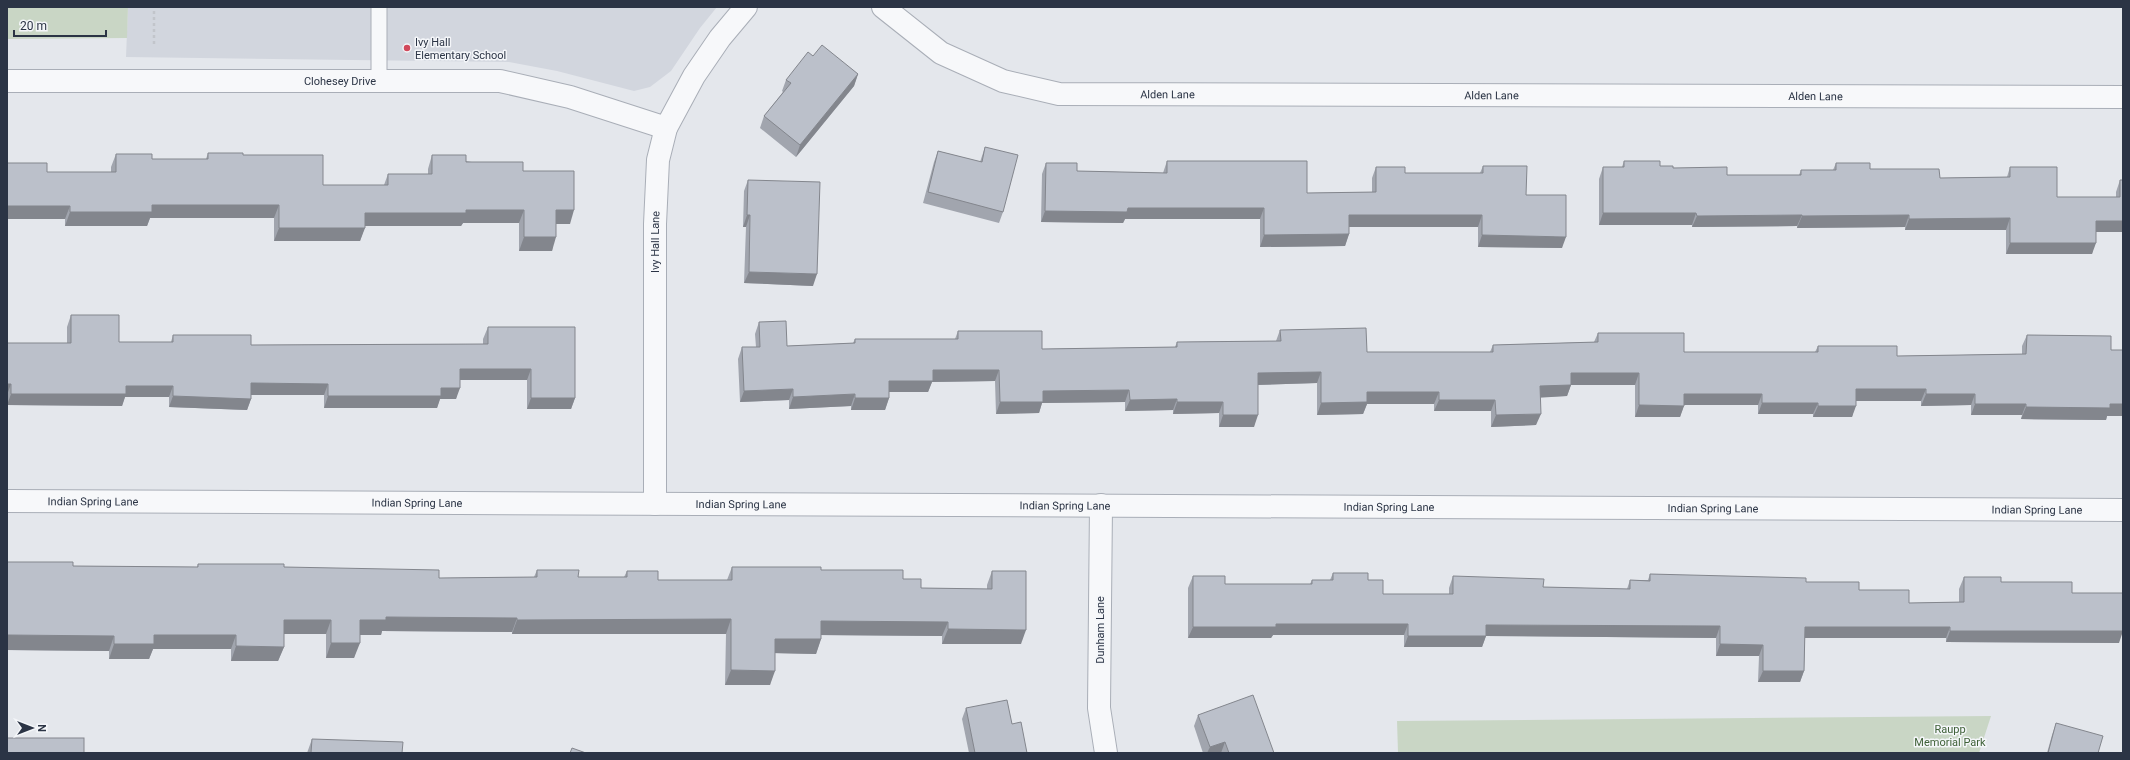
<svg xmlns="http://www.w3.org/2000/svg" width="2130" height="760" font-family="Roboto,sans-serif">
<rect width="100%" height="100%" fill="#e4e7ec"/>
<polygon fill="#d2d6de" points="128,7 717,7 700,28 671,71 650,87 634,91 557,71 509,62 126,57"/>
<g fill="#c9d6c5">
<polygon points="7,7 128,7 127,38 7,39"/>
<polygon points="1991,716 1979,753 1398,753 1397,721"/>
</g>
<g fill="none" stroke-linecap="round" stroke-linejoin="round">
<g stroke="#a9aeb7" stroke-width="17">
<polyline id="service" points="379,7 379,81"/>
</g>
<g stroke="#a9aeb7" stroke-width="24">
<g id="minor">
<path id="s1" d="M883,7L941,53L1003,81L1059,94L2123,97"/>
<path id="s2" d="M7,81H500L570,97L666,128"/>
<path id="s3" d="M7,501L2123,510"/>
<path id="s4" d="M655,504V224L658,160L666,128L694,76L720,38L746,7"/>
<polyline points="1101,505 1099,708 1106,753"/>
</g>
</g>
<polyline stroke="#c2c5cb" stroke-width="2.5" stroke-dasharray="3 3" stroke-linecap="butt" points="154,44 154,7"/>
<use href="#service" stroke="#f7f8fa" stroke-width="15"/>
<use href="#minor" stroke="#f7f8fa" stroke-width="22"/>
</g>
<g fill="#a1a5ae">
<polygon points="813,56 858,74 854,86 796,157 760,128 764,116 783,92 782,91 786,80"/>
<polygon points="985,147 1003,212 999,223 923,203 934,162 938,151 980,162"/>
<polygon points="208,153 243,155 323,185 384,185 388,174 428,174 428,169 432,155 523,171 570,224 556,224 552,251 519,251 519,223 463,223 461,226 365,226 360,241 274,241 274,218 150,218 147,226 65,226 65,219 7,219 111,172 111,167 116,154 152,159 206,159"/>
<polygon points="1167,161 1307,193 1372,192 1372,178 1376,167 1405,173 1480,173 1483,166 1526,195 1562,248 1478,247 1478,227 1349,227 1349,234 1345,246 1260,247 1260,219 1125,219 1123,223 1041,222 1042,174 1046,163 1077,171 1163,173"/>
<polygon points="1624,161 1727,175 1799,175 1801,170 1833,170 1836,163 1870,169 1940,178 2007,177 2010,167 2057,197 2116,197 2116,192 2120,180 2123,232 2096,232 2092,254 2006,254 2006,230 1905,230 1905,227 1797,228 1797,226 1692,227 1692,225 1599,225 1599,179 1603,167 1622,167"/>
<polygon points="748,180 813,286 744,283 746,227 743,227 744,191"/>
<polygon points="71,315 119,342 171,342 173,335 251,345 483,344 483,339 488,327 575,398 571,409 527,409 527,380 460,380 456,399 440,399 437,408 324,408 324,395 251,395 251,399 247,410 169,407 169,397 125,397 122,406 7,405 7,343 67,343 67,327"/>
<polygon points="759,322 787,346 853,343 855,339 955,339 958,331 1042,349 1175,347 1177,342 1276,341 1280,330 1367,352 1490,352 1493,345 1594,342 1598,333 1684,352 1815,352 1818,346 1897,356 2022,354 2022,346 2027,335 2111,350 2123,350 2123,416 2107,416 2106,420 2021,419 2022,415 1971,415 1971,405 1921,406 1921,401 1856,401 1852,417 1813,417 1813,414 1758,414 1758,405 1684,405 1680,417 1635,417 1635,385 1571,385 1567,396 1540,397 1536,425 1491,427 1491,411 1434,411 1434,404 1367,404 1363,414 1317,415 1317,383 1258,385 1254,427 1219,427 1219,413 1173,414 1173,410 1125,411 1125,402 1042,403 1039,413 996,414 995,381 932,382 928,392 889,392 889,398 885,410 851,410 851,406 789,409 789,400 740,402 738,359 742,347 756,347 755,334"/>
<polygon points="7,562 73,566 197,567 198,564 284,567 439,578 534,577 537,570 578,577 624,577 627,571 658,580 727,580 732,567 821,570 903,579 921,588 987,589 987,585 992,571 1021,644 942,644 942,636 821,635 821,639 816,654 775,653 770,685 725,685 726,634 512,634 512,632 382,631 381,635 360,635 354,658 326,658 326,634 284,634 284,647 278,661 231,661 231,649 153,649 149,659 109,659 109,651 7,650"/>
<polygon points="1333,573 1368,580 1383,594 1449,594 1449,588 1453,576 1543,587 1627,589 1630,580 1648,580 1650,574 1806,582 1859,590 1909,603 1959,602 1959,589 1964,577 2001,582 2072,593 2119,643 1946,642 1946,638 1805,638 1804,671 1800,682 1758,682 1759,656 1716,656 1716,638 1486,636 1482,647 1404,647 1404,635 1273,635 1271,638 1188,638 1188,588 1193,576 1225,584 1310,584 1312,580 1330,580"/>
<polygon points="966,708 1012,724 1027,753 969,753 962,719"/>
<polygon points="1198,715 1274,753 1203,753 1194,726"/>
<polygon points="2056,723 2098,753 2047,753 2052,735"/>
<polygon points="312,739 402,753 307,753"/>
</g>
<g fill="#83868d">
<polygon points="858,74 854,86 796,157 800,145"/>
<polygon points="152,205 279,205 274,218 150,218 147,226 65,226 70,212"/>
<polygon points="7,206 70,206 65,219 7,219"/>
<polygon points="1128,208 1264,208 1260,219 1125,219 1123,223 1041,222 1045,211"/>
<polygon points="466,210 524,210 519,223 463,223 461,226 360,226 365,213"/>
<polygon points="556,210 574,210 570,224 552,224"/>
<polygon points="1603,213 1696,213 1692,225 1599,225"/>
<polygon points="747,215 750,215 746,227 743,227"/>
<polygon points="1349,215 1482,215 1478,227 1345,227"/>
<polygon points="1802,215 1797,226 1692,227 1697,216"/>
<polygon points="1909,215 1905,227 1797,228 1802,216"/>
<polygon points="2010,218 2006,230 1905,230 1909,219"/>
<polygon points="2096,221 2123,221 2123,232 2092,232"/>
<polygon points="279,228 365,228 360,241 274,241"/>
<polygon points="1349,234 1345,246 1260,247 1264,235"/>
<polygon points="1482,235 1566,237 1562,248 1478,247"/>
<polygon points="524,237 556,237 552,251 519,251"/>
<polygon points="2010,243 2096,243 2092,254 2006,254"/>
<polygon points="749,272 817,274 813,286 744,283"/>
<polygon points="460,369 531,369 527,380 456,380"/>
<polygon points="933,370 999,370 995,381 932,382 928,392 885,392 889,381"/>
<polygon points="1321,372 1317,383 1254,385 1258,373"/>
<polygon points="1571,373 1639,373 1635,385 1571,385 1567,396 1535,398 1540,386"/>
<polygon points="251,383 328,384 324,395 247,395"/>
<polygon points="7,384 11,384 7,395"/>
<polygon points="126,386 173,386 169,397 125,397 122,406 7,405 11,394"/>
<polygon points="441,388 460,388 456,399 440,399 437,408 324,408 328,396"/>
<polygon points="793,389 789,400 740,402 744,391"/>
<polygon points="1856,389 1926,389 1921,401 1852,401"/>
<polygon points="1129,390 1125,402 1042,403 1039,413 996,414 1000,402 1043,391"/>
<polygon points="1367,392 1439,392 1434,404 1367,404 1363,414 1317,415 1321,403"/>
<polygon points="855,394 851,406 789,409 793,397"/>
<polygon points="1684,394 1762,394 1758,405 1680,405"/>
<polygon points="1926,394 1975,394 1971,405 1921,406"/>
<polygon points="173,396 251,399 247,410 169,407"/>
<polygon points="531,398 575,398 571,409 527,409"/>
<polygon points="855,398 889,398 885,410 851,410"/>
<polygon points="1177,399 1173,410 1125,411 1130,400"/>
<polygon points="1439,400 1495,400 1491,411 1434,411"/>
<polygon points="1177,402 1223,402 1219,413 1173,414"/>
<polygon points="1762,403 1818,403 1813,414 1758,414"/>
<polygon points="1975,404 2026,404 2022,415 1971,415"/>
<polygon points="2110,404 2123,404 2123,416 2107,416 2106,420 2021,419 2026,407"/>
<polygon points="1639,405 1684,406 1680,417 1635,417"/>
<polygon points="1818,406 1856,406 1852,417 1813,417"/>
<polygon points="1541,414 1536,425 1491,427 1496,415"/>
<polygon points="1223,415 1258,415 1254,427 1219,427"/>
<polygon points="386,617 517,618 512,632 382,631 381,635 354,635 360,620"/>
<polygon points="731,619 726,634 512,634 517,620"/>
<polygon points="284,620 331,620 326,634 279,634"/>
<polygon points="821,621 948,622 942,636 816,635"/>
<polygon points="1276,624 1408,624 1404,635 1273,635 1271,638 1188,638 1193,627"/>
<polygon points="1486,625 1720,626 1716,638 1486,636 1482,647 1404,647 1408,636"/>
<polygon points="1805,627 1950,627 1946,638 1801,638"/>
<polygon points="948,629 1026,630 1021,644 942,644"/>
<polygon points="1950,631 2123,631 2119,643 1946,642"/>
<polygon points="7,635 114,636 109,651 7,650"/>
<polygon points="154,635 236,635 231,649 153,649 149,659 109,659 114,644"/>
<polygon points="775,639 821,639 816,654 770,653"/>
<polygon points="331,643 360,643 354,658 326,658"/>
<polygon points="1720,644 1763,645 1759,656 1716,656"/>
<polygon points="236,646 284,647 278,661 231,661"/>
<polygon points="731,670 775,671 770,685 725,685"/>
<polygon points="1763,671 1804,671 1800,682 1758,682"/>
<polygon points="1225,742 1221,753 1207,753 1210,747"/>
</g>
<g fill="#bbc0ca" stroke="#83868d">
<polygon points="822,45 858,74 800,145 764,116 791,83 786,80 808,52 813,56"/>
<polygon points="985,147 1018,155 1003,212 928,192 938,151 982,162"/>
<polygon points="208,153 243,153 243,155 323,155 323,185 388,185 388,174 432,174 432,155 466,155 466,162 523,162 523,171 574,171 574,210 556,210 556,237 524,237 524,210 466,210 466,213 365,213 365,228 279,228 279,205 152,205 152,212 70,212 70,206 7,206 7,163 47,163 47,172 116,172 116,154 152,154 152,159 208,159"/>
<polygon points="1167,161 1307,161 1307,193 1376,192 1376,167 1405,167 1405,173 1483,173 1483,166 1527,166 1526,195 1566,195 1566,237 1482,235 1482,215 1349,215 1349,234 1264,235 1264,208 1128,208 1127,212 1045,211 1046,163 1077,163 1077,171 1167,173"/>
<polygon points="1624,161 1660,161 1660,166 1673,166 1673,168 1727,167 1727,175 1801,175 1801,170 1836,170 1836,163 1870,163 1870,169 1939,169 1940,178 2010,177 2010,167 2057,167 2057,197 2120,197 2120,180 2123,180 2123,221 2096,221 2096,243 2010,243 2010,218 1909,219 1909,215 1802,216 1802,215 1697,216 1696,213 1603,213 1603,167 1624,167"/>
<polygon points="748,180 820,182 817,274 749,272 750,215 747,215"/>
<polygon points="71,315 119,315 119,342 173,342 173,335 251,335 251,345 488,344 488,327 575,327 575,398 531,398 531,369 460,369 460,388 441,388 441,396 328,396 328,384 251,383 251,399 173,396 173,386 126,386 126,394 11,394 11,384 7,384 7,343 71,343"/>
<polygon points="786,321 787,346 855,343 855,339 958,339 958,331 1042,331 1042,349 1177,347 1177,342 1281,341 1280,330 1366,328 1367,352 1493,352 1493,345 1598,342 1598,333 1684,333 1684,352 1818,352 1818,346 1897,346 1897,356 2026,354 2027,335 2111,336 2111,350 2123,350 2123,404 2110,404 2110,408 2026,407 2026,404 1975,404 1975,394 1926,394 1926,389 1856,389 1856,406 1818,406 1818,403 1762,403 1762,394 1684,394 1684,406 1639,405 1639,373 1571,373 1571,385 1540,386 1541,414 1496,415 1495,400 1439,400 1439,392 1367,392 1367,402 1321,403 1321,372 1258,373 1258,415 1223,415 1223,402 1177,402 1177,399 1130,400 1129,390 1043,391 1043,402 1000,402 999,370 933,370 933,381 889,381 889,398 855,398 855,394 793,397 793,389 744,391 742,347 760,347 759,322"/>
<polygon points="7,562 73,562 73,566 198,567 198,564 284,564 284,567 439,570 439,578 537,577 537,570 579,570 578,577 627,577 627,571 658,571 658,580 732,580 732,567 821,567 821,570 903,570 903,579 921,579 921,588 992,589 992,571 1026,571 1026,630 948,629 948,622 821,621 821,639 775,639 775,671 731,670 731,619 517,620 517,618 386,617 386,620 360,620 360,643 331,643 331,620 284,620 284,647 236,646 236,635 154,635 154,644 114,644 114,636 7,635"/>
<polygon points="1333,573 1368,573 1368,580 1383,580 1383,594 1453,594 1453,576 1544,579 1543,587 1630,589 1630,580 1650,581 1650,574 1806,578 1806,582 1859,582 1859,590 1909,590 1909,603 1964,602 1964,577 2001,577 2001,582 2072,582 2072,593 2123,593 2123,631 1950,631 1950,627 1805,627 1804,671 1763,671 1763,645 1720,644 1720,626 1486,625 1486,636 1408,636 1408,624 1276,624 1276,627 1193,627 1193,576 1225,576 1225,584 1312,584 1312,580 1333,580"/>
<polygon points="1253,695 1274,753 1229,753 1225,742 1210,747 1198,715"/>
<polygon points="1007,700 1012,724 1021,722 1027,753 975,753 966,708"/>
<polygon points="2056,723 2103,736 2098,753 2048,753"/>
<rect x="7" y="738" width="77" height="15"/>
<polygon points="312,739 403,742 402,753 311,753"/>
<polygon points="572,748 586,753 570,753"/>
</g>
<circle fill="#d1495b" stroke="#f4f6f9" stroke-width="1.5" cx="407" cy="48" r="4"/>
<g text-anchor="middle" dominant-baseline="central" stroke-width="3" stroke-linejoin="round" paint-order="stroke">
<g font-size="11" fill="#2b3445" stroke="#f4f6f9" text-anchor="start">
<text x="415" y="42">Ivy Hall<tspan x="415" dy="13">Elementary School</tspan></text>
</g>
<g font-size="11" fill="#2b3445" stroke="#f4f6f9">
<text stroke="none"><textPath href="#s2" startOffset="333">Clohesey Drive</textPath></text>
<text stroke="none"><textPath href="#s1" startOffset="308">Alden Lane</textPath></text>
<text stroke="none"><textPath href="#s1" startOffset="632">Alden Lane</textPath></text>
<text stroke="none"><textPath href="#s1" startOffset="956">Alden Lane</textPath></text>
<text stroke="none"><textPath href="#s4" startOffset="262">Ivy Hall Lane</textPath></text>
<text stroke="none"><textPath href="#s3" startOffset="86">Indian Spring Lane</textPath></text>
<text stroke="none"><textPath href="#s3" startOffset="410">Indian Spring Lane</textPath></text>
<text stroke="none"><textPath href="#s3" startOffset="734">Indian Spring Lane</textPath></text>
<text stroke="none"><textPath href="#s3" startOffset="1058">Indian Spring Lane</textPath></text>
<text stroke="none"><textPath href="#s3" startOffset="1382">Indian Spring Lane</textPath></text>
<text stroke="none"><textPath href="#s3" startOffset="1706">Indian Spring Lane</textPath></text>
<text stroke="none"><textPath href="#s3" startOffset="2030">Indian Spring Lane</textPath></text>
<text transform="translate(1100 630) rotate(-90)">Dunham Lane</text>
</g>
<g font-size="11" fill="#3f6138" stroke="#f4f6f9">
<text x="1950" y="729">Raupp<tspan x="1950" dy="13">Memorial Park</tspan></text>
</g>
</g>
<rect width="2130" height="760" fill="none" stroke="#2b3445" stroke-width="16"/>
<g transform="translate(32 728) rotate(90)" stroke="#f4f6f9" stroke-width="3" paint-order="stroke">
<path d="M0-3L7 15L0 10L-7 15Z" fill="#2b3445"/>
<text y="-6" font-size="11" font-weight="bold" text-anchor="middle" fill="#2b3445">N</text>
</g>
<path d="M14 30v6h92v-6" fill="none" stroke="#2b3445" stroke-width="2"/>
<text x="20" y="30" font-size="12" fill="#2b3445" stroke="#f4f6f9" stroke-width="3" paint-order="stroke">20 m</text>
</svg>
